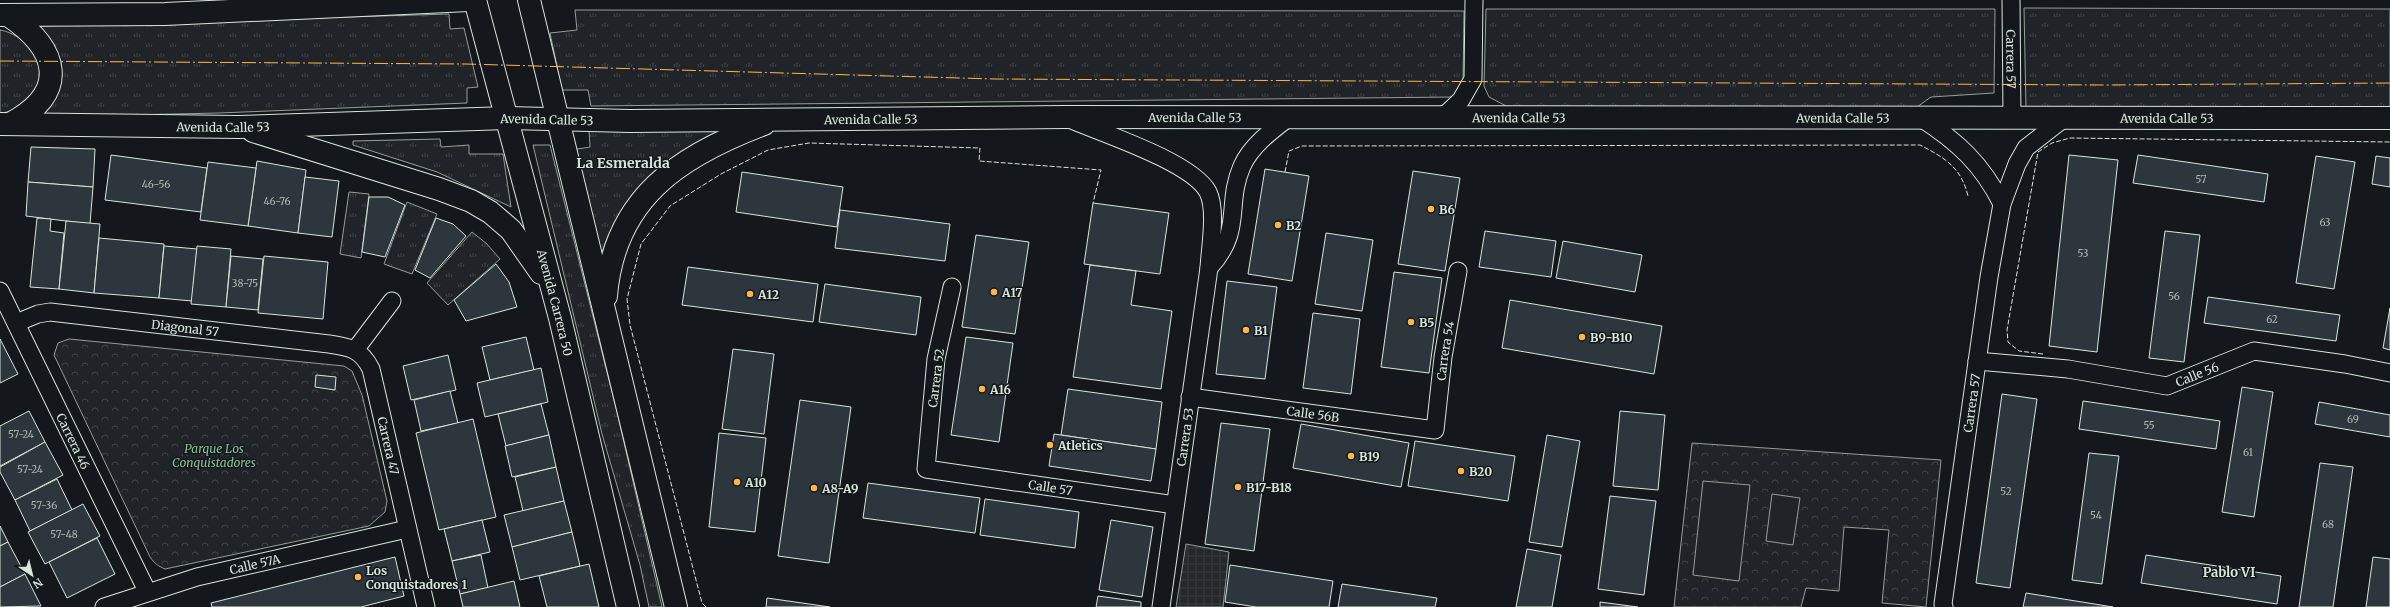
<svg xmlns="http://www.w3.org/2000/svg" width="2390" height="607" font-family="Merriweather,serif">
<defs>
<pattern id="grass-tufts" width="24" height="20" patternUnits="userSpaceOnUse"><rect width="24" height="20" fill="#202428"/><path d="M3 7l-1-3M5 7V3M7 7l1-3M15 17l-1-3M17 17v-4M19 17l1-3" fill="none" stroke="#404447"/></pattern>
<pattern id="forest-crowns" width="20" height="18" patternUnits="userSpaceOnUse"><rect width="20" height="18" fill="#202428"/><path d="M2 6a3 3 0 1 1 6 0M12 15a3 3 0 1 1 6 0" fill="none" stroke="#404447"/></pattern>
<pattern id="plaza-grid" width="8" height="8" patternUnits="userSpaceOnUse"><rect width="8" height="8" fill="#24282b"/><path d="M0 4h8M4 0v8" fill="none" stroke="#393d3f"/></pattern>
</defs>
<rect width="100%" height="100%" fill="#14181c"/>
<g fill="url(#grass-tufts)" stroke="#939e99">
<polygon points="2024,8 2390,9 2390,109 2026,109"/>
<polygon points="1486,9 1995,9 1994,93 1931,97 1917,107 1508,107 1489,97 1484,86"/>
<polygon points="575,10 1464,11 1463,83 1454,97 591,106 588,90 562,90 550,33 577,30"/>
<path d="M449,14L450,29L464,28L478,87L467,88V103L219,113L38,117C65,75 73,68 39,26Z"/>
<path d="M0,30C20,33 51,59 40,83C38,87 34,91 31,95C23,106 14,112 0,113Z"/>
<polygon points="737,127 631,204 608,236 598,263 571,150 590,147 589,130"/>
<polygon points="440,139 441,147 469,145 469,154 503,154 511,207 437,172 353,145 353,141"/>
<polygon points="533,145 550,145 617,412 662,607 649,607 640,565 602,434"/>
<polygon points="349,192 369,194 361,258 340,254"/>
<polygon points="407,202 437,214 412,274 384,264"/>
<polygon points="472,232 487,244 500,259 448,305 427,283"/>
</g>
<g fill="url(#forest-crowns)" stroke="#939e99">
<path d="M69,339L344,366L352,371L362,395L387,501L385,512L369,526L165,569C158,566 154,563 150,557L54,355L58,343Z"/>
<polygon points="1692,443 1941,460 1926,607 1882,603 1889,530 1844,527 1839,591 1806,588 1801,607 1674,607"/>
</g>
<g fill="#202428" stroke="#939e99">
<polygon points="1703,481 1750,485 1739,581 1693,575"/>
<polygon points="1772,494 1800,498 1793,545 1766,541"/>
</g>
<polygon fill="url(#plaza-grid)" stroke="#939e99" points="1186,544 1229,552 1223,607 1176,607"/>
<g fill="#2c363c" stroke="#d8e6dc">
<polygon points="31,147 95,149 93,187 28,182"/>
<polygon points="111,155 207,168 201,212 105,200"/>
<polygon points="2069,155 2118,160 2097,352 2049,346"/>
<polygon points="2138,155 2268,174 2264,202 2133,183"/>
<polygon points="2316,156 2355,162 2334,289 2296,283"/>
<polygon points="2376,156 2390,158 2390,187 2372,184"/>
<polygon points="257,161 306,170 298,233 248,226"/>
<polygon points="208,162 256,168 248,226 200,220"/>
<polygon points="1265,169 1309,176 1292,281 1248,274"/>
<polygon points="1413,171 1460,178 1445,271 1398,264"/>
<polygon points="742,172 843,187 837,227 736,212"/>
<polygon points="305,177 339,181 332,237 298,233"/>
<polygon points="28,182 93,187 90,224 26,216"/>
<polygon points="369,197 388,197 405,205 385,257 362,252"/>
<polygon points="1093,203 1169,213 1160,274 1084,264"/>
<polygon points="840,210 950,224 945,261 835,248"/>
<polygon points="37,218 51,219 50,231 64,233 59,289 30,287"/>
<polygon points="436,218 453,224 466,236 430,278 415,270"/>
<polygon points="66,221 100,224 94,293 59,289"/>
<polygon points="1485,231 1556,241 1551,277 1479,267"/>
<polygon points="2165,231 2200,235 2184,362 2149,358"/>
<polygon points="1326,233 1373,240 1362,311 1315,304"/>
<polygon points="976,235 1029,242 1015,334 962,327"/>
<polygon points="99,238 164,244 159,298 94,293"/>
<polygon points="1563,241 1642,255 1635,292 1556,278"/>
<polygon points="164,246 197,249 192,301 159,298"/>
<polygon points="197,246 231,249 226,307 191,304"/>
<polygon points="231,256 263,259 258,310 226,307"/>
<polygon points="264,256 328,262 323,319 258,313"/>
<polygon points="496,264 509,282 517,307 466,321 454,300"/>
<polygon points="1090,265 1136,271 1131,305 1172,311 1161,389 1073,377"/>
<polygon points="688,267 818,284 813,322 682,305"/>
<polygon points="1394,272 1442,278 1429,373 1381,367"/>
<polygon points="1227,281 1277,287 1265,379 1216,374"/>
<polygon points="825,284 921,297 916,335 819,322"/>
<polygon points="2208,297 2340,315 2336,341 2204,323"/>
<polygon points="1510,300 1662,326 1654,374 1502,348"/>
<polygon points="2390,308 2390,350 2383,348"/>
<polygon points="1313,313 1360,319 1351,394 1303,388"/>
<polygon points="526,337 534,370 490,380 482,347"/>
<polygon points="966,337 1013,343 999,442 951,435"/>
<polygon points="0,339 18,374 0,383"/>
<polygon points="733,349 774,354 764,434 722,429"/>
<polygon points="448,355 456,390 411,400 403,366"/>
<polygon points="541,368 548,402 485,417 477,383"/>
<polygon points="316,375 336,377 335,390 315,387"/>
<polygon points="2242,387 2273,392 2254,517 2222,512"/>
<polygon points="1068,389 1162,402 1156,449 1061,435"/>
<polygon points="450,391 458,423 421,431 414,400"/>
<polygon points="2002,394 2037,399 2010,588 1976,583"/>
<polygon points="800,400 851,407 829,563 778,556"/>
<polygon points="2083,401 2220,421 2216,449 2079,429"/>
<polygon points="2319,402 2390,415 2390,437 2315,424"/>
<polygon points="541,404 549,435 506,446 498,414"/>
<polygon points="29,411 45,442 0,466 0,426"/>
<polygon points="1620,411 1665,415 1658,490 1613,486"/>
<polygon points="473,419 496,517 439,530 416,433"/>
<polygon points="1221,423 1270,429 1254,551 1205,544"/>
<polygon points="1301,424 1409,443 1401,487 1293,468"/>
<polygon points="719,433 766,438 755,532 709,527"/>
<polygon points="1054,434 1156,449 1151,481 1049,466"/>
<polygon points="549,435 556,467 512,477 505,446"/>
<polygon points="1547,435 1580,441 1562,547 1529,542"/>
<polygon points="1415,441 1515,456 1508,501 1408,486"/>
<polygon points="45,442 63,475 15,500 0,472 0,467"/>
<polygon points="2089,453 2119,456 2102,584 2072,580"/>
<polygon points="2320,463 2353,467 2333,607 2299,607"/>
<polygon points="556,467 564,501 523,511 515,477"/>
<polygon points="57,479 72,510 30,531 15,500"/>
<polygon points="868,483 980,498 975,533 863,518"/>
<polygon points="1610,496 1656,501 1644,595 1598,589"/>
<polygon points="985,499 1079,512 1075,548 980,535"/>
<polygon points="564,501 572,532 512,547 504,515"/>
<polygon points="83,504 100,536 45,564 28,532"/>
<polygon points="482,520 490,552 452,561 444,529"/>
<polygon points="1111,520 1153,527 1142,597 1099,590"/>
<polygon points="0,526 8,542 0,546"/>
<polygon points="572,532 580,566 520,580 512,547"/>
<polygon points="97,538 115,574 67,598 49,562"/>
<polygon points="8,542 25,574 0,587 0,546"/>
<polygon points="1527,549 1561,555 1552,607 1516,607"/>
<polygon points="481,555 488,588 460,594 452,561"/>
<polygon points="2146,555 2281,576 2277,604 2141,583"/>
<polygon points="395,557 404,596 361,607 212,607 211,603"/>
<polygon points="2373,557 2390,559 2390,607 2366,607"/>
<polygon points="589,564 599,607 547,607 539,576"/>
<polygon points="1230,565 1333,581 1329,607 1256,607 1225,602"/>
<polygon points="25,574 41,606 0,607 0,587"/>
<polygon points="514,581 520,607 463,607 460,594"/>
<polygon points="1342,584 1437,598 1435,607 1338,607"/>
<polygon points="2026,593 2113,607 2023,607"/>
<polygon points="1098,596 1141,602 1141,607 1096,607"/>
<polygon points="767,598 830,607 766,607"/>
<polygon points="1600,602 1638,607 1600,607"/>
</g>
<g fill="none" stroke-linecap="round" stroke-linejoin="round">
<g stroke="#d8e6dc" stroke-width="19">
<g id="street">
<path id="s1" d="M2011,0L2012,119"/>
<polyline points="1442,118 1461,100 1473,79 1474,0"/>
<path d="M1921,118C1958,142 1982,164 2002,204"/>
<path d="M1069,119C1102,133 1192,162 1208,192C1217,210 1210,248 1209,268L1161,607"/>
<path d="M1209,268C1244,230 1225,205 1242,166C1251,146 1271,131 1288,118"/>
<path id="s2" d="M952,287L936,359L926,469L1175,505"/>
<path id="s3" d="M0,291L147,591"/>
<path id="s4" d="M16,323L38,314L50,312L329,344C350,347 361,349 371,369L426,607"/>
<polyline points="355,350 392,301"/>
<path id="s5" d="M1977,361L2068,369L2167,386L2254,351L2345,364L2390,373"/>
<path id="s6" d="M1190,397L1435,430L1443,357L1458,271"/>
<path id="s7" d="M104,607L197,577L407,529"/>
<path id="s8" d="M1944,607L1943,604L1989,277L2002,204L2017,164L2026,148L2063,119"/>
</g>
</g>
<g stroke="#d8e6dc" stroke-width="24">
<g id="secondary">
<path id="s9" d="M475,0L560,318L628,607"/>
<polyline points="529,0 676,607"/>
<polyline points="0,15 165,14 469,0"/>
<path d="M8,15C59,49 70,92 10,124"/>
<path id="s10" d="M0,124L238,127L507,118L630,121L1065,117L2390,118"/>
<polyline points="253,131 439,189 471,201 490,212 511,230 541,273"/>
<path d="M606,296C614,198 679,156 764,124"/>
</g>
</g>
<use href="#street" stroke="#14181c" stroke-width="17"/>
<use href="#secondary" stroke="#14181c" stroke-width="22"/>
<g stroke="#d8e6dc" stroke-width="1" stroke-dasharray="5 2" stroke-linecap="butt">
<path d="M1285,172L1289,151L1302,146L1920,145C1945,158 1961,167 1968,196"/>
<polyline points="2043,354 2019,351 2008,342 2007,330 2038,152 2052,143 2070,138 2390,142"/>
<polyline points="706,607 702,603 630,325 627,299 641,244 670,206 721,174 768,150 809,143 980,148 979,161 1101,170 1093,203"/>
</g>
<polyline stroke="#ffb74d" stroke-width="1" stroke-dasharray="14 3 2 3" stroke-linecap="butt" points="0,61 466,64 995,79 2106,85 2390,83"/>
</g>
<g fill="#ffb74d" stroke="#14181c" stroke-width="1.5">
<circle cx="1431" cy="209" r="4"/>
<circle cx="1278" cy="225" r="4"/>
<circle cx="994" cy="292" r="4"/>
<circle cx="750" cy="294" r="4"/>
<circle cx="1411" cy="322" r="4"/>
<circle cx="1246" cy="330" r="4"/>
<circle cx="1582" cy="337" r="4"/>
<circle cx="982" cy="389" r="4"/>
<circle cx="1050" cy="445" r="4"/>
<circle cx="1351" cy="456" r="4"/>
<circle cx="1461" cy="471" r="4"/>
<circle cx="737" cy="482" r="4"/>
<circle cx="1238" cy="487" r="4"/>
<circle cx="814" cy="488" r="4"/>
<circle cx="358" cy="577" r="4"/>
</g>
<g text-anchor="middle" dominant-baseline="central" stroke-width="3" stroke-linejoin="round" paint-order="stroke">
<g font-size="10" fill="#adbab4">
<text x="2201" y="179">57</text>
<text x="156" y="184">46-56</text>
<text x="277" y="201">46-76</text>
<text x="2325" y="222">63</text>
<text x="2083" y="253">53</text>
<text x="245" y="283">38-75</text>
<text x="2174" y="296">56</text>
<text x="2272" y="319">62</text>
<text x="2353" y="419">69</text>
<text x="2149" y="425">55</text>
<text x="21" y="434">57-24</text>
<text x="2248" y="452">61</text>
<text x="30" y="469">57-24</text>
<text x="2006" y="491">52</text>
<text x="44" y="505">57-36</text>
<text x="2096" y="515">54</text>
<text x="2328" y="524">68</text>
<text x="64" y="534">57-48</text>
</g>
<g font-size="12" fill="#d8e6dc" stroke="#14181c">
<text stroke="none"><textPath href="#s1" startOffset="59">Carrera 57</textPath></text>
<text stroke="none"><textPath href="#s10" startOffset="1195">Avenida Calle 53</textPath></text>
<text stroke="none"><textPath href="#s10" startOffset="1519">Avenida Calle 53</textPath></text>
<text stroke="none"><textPath href="#s10" startOffset="1843">Avenida Calle 53</textPath></text>
<text stroke="none"><textPath href="#s10" startOffset="547">Avenida Calle 53</textPath></text>
<text stroke="none"><textPath href="#s10" startOffset="871">Avenida Calle 53</textPath></text>
<text stroke="none"><textPath href="#s10" startOffset="2167">Avenida Calle 53</textPath></text>
<text stroke="none"><textPath href="#s10" startOffset="223">Avenida Calle 53</textPath></text>
<text stroke="none"><textPath href="#s9" startOffset="313">Avenida Carrera 50</textPath></text>
<text stroke="none"><textPath href="#s4" startOffset="172">Diagonal 57</textPath></text>
<text stroke="none"><textPath href="#s6" startOffset="327">Carrera 54</textPath></text>
<text stroke="none"><textPath href="#s5" startOffset="224">Calle 56</textPath></text>
<text transform="translate(936 378) rotate(-83)">Carrera 52</text>
<text stroke="none"><textPath href="#s8" startOffset="206">Carrera 57</textPath></text>
<text stroke="none"><textPath href="#s6" startOffset="124">Calle 56B</textPath></text>
<text transform="translate(1185 437) rotate(-82)">Carrera 53</text>
<text stroke="none"><textPath href="#s3" startOffset="167">Carrera 46</textPath></text>
<text stroke="none"><textPath href="#s4" startOffset="447">Carrera 47</textPath></text>
<text stroke="none"><textPath href="#s2" startOffset="310">Calle 57</textPath></text>
<text stroke="none"><textPath href="#s7" startOffset="157">Calle 57A</textPath></text>
</g>
<g font-size="12" font-weight="bold" fill="#d8e6dc" stroke="#14181c" text-anchor="start">
<text x="1439" y="209">B6</text>
<text x="1286" y="225">B2</text>
<text x="1002" y="292">A17</text>
<text x="758" y="294">A12</text>
<text x="1419" y="322">B5</text>
<text x="1254" y="330">B1</text>
<text x="1590" y="337">B9-B10</text>
<text x="990" y="389">A16</text>
<text x="1058" y="445">Atletics</text>
<text x="1359" y="456">B19</text>
<text x="1469" y="471">B20</text>
<text x="745" y="482">A10</text>
<text x="1246" y="487">B17-B18</text>
<text x="822" y="488">A8-A9</text>
<text x="366" y="570">Los<tspan x="366" dy="14">Conquistadores 1</tspan></text>
</g>
<g font-size="12" font-style="italic" fill="#8ac095" stroke="#14181c">
<text x="214" y="448">Parque Los<tspan x="214" dy="14">Conquistadores</tspan></text>
</g>
<g font-size="13" font-weight="bold" fill="#d8e6dc" stroke="#14181c">
<text x="2229" y="572">Pablo VI</text>
</g>
<g font-size="14" font-weight="bold" fill="#d8e6dc" stroke="#14181c">
<text x="623" y="163">La Esmeralda</text>
</g>
</g>
<g transform="translate(32 575) rotate(145)" stroke="#14181c" stroke-width="3" paint-order="stroke">
<path d="M0-3L7 15L0 10L-7 15Z" fill="#d8e6dc"/>
<text y="-6" font-size="11" font-weight="bold" text-anchor="middle" fill="#d8e6dc">N</text>
</g>
</svg>
